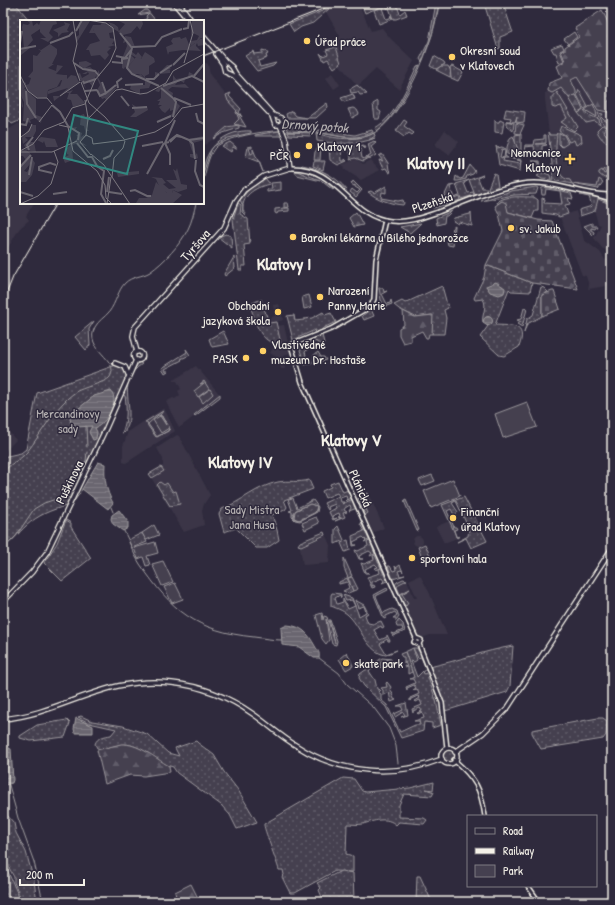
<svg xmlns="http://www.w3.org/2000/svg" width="615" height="905" font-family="'Patrick Hand',sans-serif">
<defs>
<pattern id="green-dots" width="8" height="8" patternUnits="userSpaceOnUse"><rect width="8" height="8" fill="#454050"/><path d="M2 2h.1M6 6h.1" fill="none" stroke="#605c69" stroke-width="1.8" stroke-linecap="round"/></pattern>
<pattern id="forest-firs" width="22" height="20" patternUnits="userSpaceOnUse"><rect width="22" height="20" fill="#454050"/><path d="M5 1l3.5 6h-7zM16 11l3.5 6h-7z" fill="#605c69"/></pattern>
<pattern id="cemetery-stones" width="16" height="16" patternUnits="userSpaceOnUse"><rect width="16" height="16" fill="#454050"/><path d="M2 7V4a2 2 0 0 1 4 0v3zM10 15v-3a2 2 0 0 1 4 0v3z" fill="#605c69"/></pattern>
<pattern id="water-rules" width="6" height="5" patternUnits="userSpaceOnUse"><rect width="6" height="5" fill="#6a6670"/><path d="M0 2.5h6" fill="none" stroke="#807c84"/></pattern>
</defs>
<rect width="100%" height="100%" fill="#2f2a3d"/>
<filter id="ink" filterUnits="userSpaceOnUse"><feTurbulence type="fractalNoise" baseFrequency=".025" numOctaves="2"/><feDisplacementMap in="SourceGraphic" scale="8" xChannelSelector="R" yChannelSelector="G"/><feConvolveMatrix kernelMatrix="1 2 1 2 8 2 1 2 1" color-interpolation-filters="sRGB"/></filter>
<g filter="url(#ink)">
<g fill="#3b3647">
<polygon points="334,3 343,3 334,7 349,3 358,3 371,31 382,28 391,39 414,61 399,89 376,69 358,86 349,76 339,64 341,63 335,43 340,36 326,12 329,8 203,57 203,55 219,48"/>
<polygon points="203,62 208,64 210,75 228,98 228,101 237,112 240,120 203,146"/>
<polygon points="592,69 607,101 612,100 612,185 605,178 598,189 554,181 552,135 549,135 545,98 545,93"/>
<polygon points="332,73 340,85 334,89 326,78"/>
<polygon points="21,122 21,203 34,203 26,216 29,220 19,229 6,251 3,249 3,133"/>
<polygon points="445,130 459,142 449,155 435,145"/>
<polygon points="356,159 363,164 370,160 379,170 361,180 344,169 345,167 342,165"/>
<polygon points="598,199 612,205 612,212 607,219 612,222 612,254 602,248 594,238 601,225 598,224 595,213"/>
<polygon points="55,203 58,203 14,278 3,308 3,297 7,285"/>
<polygon points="576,211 584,240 600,252 605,260 607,259 612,265 612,285 588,289 589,286 586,276 582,275 560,217"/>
<polygon points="279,304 283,320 269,324 267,319 275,316 273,305"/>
<polygon points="284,325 288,343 281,344 277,326"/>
<polygon points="289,347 291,352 282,357 285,369 281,369 278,358 270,353 273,348"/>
<polygon points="196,366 221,396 179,428 166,402 173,398 175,399 180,395 178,391 181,389 177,381 172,381"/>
<polygon points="164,408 175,431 126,463 123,462 123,446 128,432"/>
<polygon points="3,426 16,440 3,453"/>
<polygon points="179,436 210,495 204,504 202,510 204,525 184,532 149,474 163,466 163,459 157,448 177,435"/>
<polygon points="368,493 384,528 373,533 358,498"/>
<polygon points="449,521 457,538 444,543 436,527"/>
<circle cx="418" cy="541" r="5"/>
<polygon points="326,536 330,545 329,563 303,565 300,547"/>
<polygon points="420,575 429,592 447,635 430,635 421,638 418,637 415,632 397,587 399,584 407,580 414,598 417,598 409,580"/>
</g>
<g fill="url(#green-dots)" stroke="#9c989c">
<polygon points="3,3 15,3 30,21 21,21 21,120 12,124 3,113"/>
<polygon points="361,3 391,3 365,13"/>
<polygon points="396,3 400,14 405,10 407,15 396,19 393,19 388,5"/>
<polygon points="436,3 439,3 432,35 422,62 420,59 429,41"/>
<polygon points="484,3 503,3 512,30 513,32 500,37 500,48 498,49"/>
<polygon points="387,5 388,9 386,7 382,8 386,19 390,18 391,15 392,19 379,24 374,10"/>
<polygon points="330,8 313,23 301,27 294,32 289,24"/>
<polygon points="145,10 147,10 156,21 143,21 147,18 146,16 149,13 138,15"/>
<polygon points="336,47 341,63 334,68 328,59 324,61 320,53 323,56 328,54 326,50"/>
<polygon points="262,50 266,51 268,54 266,55 267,58 258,61 260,67 276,63 273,66 257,71 245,56 253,51 254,54 262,53"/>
<polygon points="434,56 444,62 445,64 436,69 430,66"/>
<path d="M420,65C408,88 398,114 377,131L375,128C396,116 407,87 417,66Z"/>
<polygon points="441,66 448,66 451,71 450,77 436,70"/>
<polygon points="452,66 463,72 458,81 451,78 450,67"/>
<polygon points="357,85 367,94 360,95 358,92 351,93 350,89"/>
<polygon points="579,90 588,107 584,109 577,95"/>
<polygon points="557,92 578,127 574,131 561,122 567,118 561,106 555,108 552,107 552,98"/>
<polygon points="231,93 229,96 241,109 239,112 242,117 237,112 246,127 234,124 239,119 236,112 237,111 228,101 226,95"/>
<polygon points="353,94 355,99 344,102 341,98"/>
<polygon points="612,100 612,121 608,112 608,101"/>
<polygon points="378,101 378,110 381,112 379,119 375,119 373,104"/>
<polygon points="327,103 328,107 316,118 287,118 286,114 292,111 296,116 307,118"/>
<polygon points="353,108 357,110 359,114 352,118 348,109"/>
<polygon points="506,109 525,112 524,123 516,122 517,116 515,122 506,121 510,121 511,118 504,117"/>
<polygon points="584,110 588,115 599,119 600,125 595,121 586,123 578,113"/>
<polygon points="598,113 603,114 601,117 604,120 612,124 612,130 603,124"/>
<polygon points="404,120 407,122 404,126 414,133 412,135 409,133 404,137 396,131"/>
<polygon points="495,120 496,122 499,122 500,120 504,122 502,133 495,132"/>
<polygon points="506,121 514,123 513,131 506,125"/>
<polygon points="516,123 524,125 520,134 515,133"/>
<polygon points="239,125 239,128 223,133 213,139 227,127"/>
<path d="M602,125L606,127L604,132L612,141V145C605,143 598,136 597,130Z"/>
<polygon points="561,126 581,135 582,142 576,145 574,140 569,142 565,135 559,131"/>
<polygon points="288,127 311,127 313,132 288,131 286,128"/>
<path d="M318,130L355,135L372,130L373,132C356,141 339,136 320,133L317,132Z"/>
<path d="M251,131V133L228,138L214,146L211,150L203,173C204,148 226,129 251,131Z"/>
<polygon points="279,131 281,136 255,136 255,135"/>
<polygon points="288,132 312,133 311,136 289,135"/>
<path d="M548,132L550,135H556L557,133C556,146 552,178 570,180L572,184L597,187L599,179L603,182L598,189L552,180L553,172Z"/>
<path d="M316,133C333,139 358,142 374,133L375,136L369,140L375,138C360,145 334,144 317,141Z"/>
<polygon points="559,133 564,135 568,143 562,147 559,144"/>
<polygon points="521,134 521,155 515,143 515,135"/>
<polygon points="544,135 546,135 546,143 536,144 546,144 547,145 542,146 542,153 535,154 534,146 525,147 526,153 532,154 524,154 525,145 534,145 535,140 544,139"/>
<polygon points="513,136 521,158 507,154 507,147 510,138"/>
<polygon points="374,141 376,143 371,147 376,155 369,159 368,157 371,155 368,144"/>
<polygon points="230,142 236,147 236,149 233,147 231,152 222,146"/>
<polygon points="320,145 325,146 326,150 321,147 320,160 314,160 315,152"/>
<polygon points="364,145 366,148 364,149 363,146 360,147 362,158 365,159 367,156 368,158 363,161 355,158 350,160 351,158 349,147"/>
<polygon points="252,146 252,148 249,148 251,154 253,153 253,149 258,161 259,161 263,172 259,162 246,157 248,147"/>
<polygon points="331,146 346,147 346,151 344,151 344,148 341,148 342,161 345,161 345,159 347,161 338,165 330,160 329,148"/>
<polygon points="496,146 497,148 502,147 506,149 505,156 508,158 504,158 505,150 502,149 500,157 504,158 503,161 520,164 521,161 509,158 521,160 520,171 499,165"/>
<polygon points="283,150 284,157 275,159 275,153"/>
<polygon points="382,154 388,163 389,170 391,172 389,173 386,168 383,169 379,160 383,161 379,156"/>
<polygon points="314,161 325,161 323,170 313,166"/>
<polygon points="532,161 540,161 541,172 550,175 551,180 542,179 537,176 539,175 539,162"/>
<polygon points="470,165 475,171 473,174 467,176 466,179 458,181 455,181 456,176 460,179 463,178"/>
<path d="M301,166L302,165C319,168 336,176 347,190L317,170Z"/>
<polygon points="603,169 606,169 607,171 612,170 612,185 606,179 607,177 604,178 599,174 599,172 602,170 604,174 606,173"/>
<path d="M297,171C310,177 323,179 334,189L333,190L319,179L317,180L297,175L295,172Z"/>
<polygon points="494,173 496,174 498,186 489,190 488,188"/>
<polygon points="483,175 478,178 482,188 487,188 486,191 475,195 469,180"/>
<path d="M265,178L270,184C259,186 241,194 243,210C244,212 245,213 245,215L242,212L243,206L240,200L251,187Z"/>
<polygon points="469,180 464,183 468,193 473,192 474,195 461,199 456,184"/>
<polygon points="353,181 362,190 356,197 350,192 352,189 357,193 360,190 355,187 355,185 354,186 351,184"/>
<polygon points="281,182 281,190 267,192 267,189 272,188 271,183"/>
<polygon points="455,185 450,187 454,198 459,196 460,200 434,208 432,207 437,204 440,205 449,186"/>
<path d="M386,186V193L382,192L381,198L398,201L403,200L404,203L403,205C390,204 377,199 368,192L371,191L374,193Z"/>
<polygon points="536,187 538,188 536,194 514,195 481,201 511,191"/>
<polygon points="544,187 571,193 573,199 568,198 570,204 565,205 568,214 559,217 556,215 542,213 542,198 545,199 544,203 562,204 560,191 546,189 545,195 542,195 541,189"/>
<polygon points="580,195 600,198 612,205 598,199 595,211 580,216 579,210 592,206 589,197"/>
<path d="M534,197L538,200V211H535L532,218L508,212L502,201L498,204L497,202C506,195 523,197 534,197Z"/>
<polygon points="238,203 241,205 240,214 248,219 250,244 244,245 246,266 242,266 242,270 239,270 233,219"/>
<polygon points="284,203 288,203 289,207 285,208 289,208 289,211 278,212 277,214 275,213 275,209 284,208"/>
<polygon points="452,211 447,216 445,216 444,223 437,225 436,218"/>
<polygon points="471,212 472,226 459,222 458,224 453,221 454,218 470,214"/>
<polygon points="421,223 410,233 400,227"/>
<polygon points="592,223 592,226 597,226 595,229 591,228 591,230 594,232 593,235 584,226"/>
<polygon points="455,226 453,246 448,245 447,241 449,243 453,231 451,229"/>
<polygon points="226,234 231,236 232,248 218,237"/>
<path d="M486,265L532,283L530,292L511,291L509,289L495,325C511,326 528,323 519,347L504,356L499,355L480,337L488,326L483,323C481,315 488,307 483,299L475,300L474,298L484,277Z"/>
<polygon points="442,286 448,308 444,310 446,318 444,334 432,334 432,315 415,317 399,309 394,305 402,301 405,303"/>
<polygon points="541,287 544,288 548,292 542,295 542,316 527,324 524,333 527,319 533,315"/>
<polygon points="379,288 383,288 384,292 387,291 382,294 387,304 390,303 391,300 392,304 384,307 382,306"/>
<polygon points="309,295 312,307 304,309 302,297"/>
<path d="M261,299L269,323L276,322L281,344C260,344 256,324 251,308H248V305L259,300L260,302Z"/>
<polygon points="524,308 527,309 522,327 517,324 521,322 517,320 521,319"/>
<polygon points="371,309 374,316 364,320 362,316"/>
<polygon points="323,312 325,315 331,313 336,322 323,328 322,330 315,333 314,333 315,330 293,340 287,316 294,315 295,321 304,320 304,319 312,318"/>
<polygon points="94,321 89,329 90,345 86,350 75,337"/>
<polygon points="223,331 229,344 212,347 209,339"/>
<polygon points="322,335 324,343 318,344 316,341 305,352 306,355 304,357 306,361 309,357 312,363 305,365 298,344"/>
<polygon points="186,349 190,355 181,359 182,360 165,369 166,371 168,371 165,373 162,368 187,352"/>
<polygon points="318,352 321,357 324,357 326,360 314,363 314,355"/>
<path d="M139,362L142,364C117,381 133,402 128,425C127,429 125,428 125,432L122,433C127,421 127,409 125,396L123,395L130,376Z"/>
<path d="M116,365L126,370L127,374L112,411L66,506C51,510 38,515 26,526C18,533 13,542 3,547V457L21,453L26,449L37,393Z"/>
<polygon points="220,394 220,397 195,416 194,415"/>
<polygon points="161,467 164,471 152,478 149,474"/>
<path d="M309,480L313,489L284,500L287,507L285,510L272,515L277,530L279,540L267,548H256L236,528L224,532L219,514L222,509C241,502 257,486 278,482C288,480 299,483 309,480Z"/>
<polygon points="338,481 343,492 348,490 352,498 345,501 347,499 346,496 340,498 341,502 344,502 342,504 353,499 357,508 349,511 351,508 350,505 345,508 344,510 347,512 343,513 345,517 335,521 341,518 338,517 340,516 339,513 332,516 334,519 337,518 333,520 329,512 336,508 335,504 328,507 329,509 328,510 324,503 339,496 337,493 325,498 322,491 331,487 330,484"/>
<polygon points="160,482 164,485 167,483 173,492 176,491 180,504 170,506 157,485"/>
<polygon points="368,493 369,496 361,499 368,513 365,515 358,498"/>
<polygon points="464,497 487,541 471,548 466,538 457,542 468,536 469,529 456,501 452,503 458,512 454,515 451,509 447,511 454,527 456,527 457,529 454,530 456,537 460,536 457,538 442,505"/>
<polygon points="406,500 419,530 417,531 404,501"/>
<polygon points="310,504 317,506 315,513 299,520 294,518 295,511"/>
<polygon points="66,520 71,523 71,527 91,558 62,581 44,563 57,543"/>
<polygon points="360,524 362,524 369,540 364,542 366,540 363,537 353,542 354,545 357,545 353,546 352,536 364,531"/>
<polygon points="338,526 344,540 335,544 335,529"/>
<polygon points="324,532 325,535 301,546 298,545 300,542"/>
<polygon points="142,533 147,542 132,548 128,540"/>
<polygon points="348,540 350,550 345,552 341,543"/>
<polygon points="370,541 375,554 370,556 372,553 369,551 359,556 360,559 363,559 359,559 355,550 358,551 368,546 367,542"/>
<polygon points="375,555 381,568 376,570 375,568 378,567 375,564 365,569 366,572 369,573 365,573 361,563 364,564 374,560 373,556"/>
<polygon points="344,558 352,576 348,578 344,568"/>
<polygon points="400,565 403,572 401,570 398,571 400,576 405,575 393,579 388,566 390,566 393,571 396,570 395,566 396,568"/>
<polygon points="381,568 387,581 382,583 384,581 382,578 372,582 372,586 374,585 375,587 372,588 367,577 380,573 379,569"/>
<polygon points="352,577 358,589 353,591 348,578"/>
<polygon points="347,578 353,591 348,593 343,591 349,588 347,582 339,584 339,582"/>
<polygon points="403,579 407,580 399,584 397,587 400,594 410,589 402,594 408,603 406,606 403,604 395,585 397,582"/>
<polygon points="387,588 388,590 376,596 383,613 392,609 397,611 399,617 396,621 396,618 393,618 397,615 395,612 386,616 386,618 384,619 374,595"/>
<path d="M332,593L341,594V598L340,595L335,598L337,604L343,602V599L348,609L355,606L352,600L346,601L343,595L352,598L359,616L366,612L364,606L358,608L355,600L364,605L368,613L365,615L368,623L373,624L381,621L384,627L382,628L381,626L374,630L380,640L387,637V635L390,641H388L387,639L380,644L386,654L397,650L386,655C368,653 361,628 350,617C345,611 338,609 331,606V595Z"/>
<polygon points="399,620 403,624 405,631 393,636 391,633 394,634 403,630 402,627 397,627 396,624"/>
<path d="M513,646L510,686L507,692L445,711L443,700L429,667C457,661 484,651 513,646Z"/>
<polygon points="413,648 417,660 414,662 411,661 417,677 423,671 424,674 428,672 428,678 436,700 441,725 432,728 432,723 424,722 423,731 401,738 386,707 364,686 359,678 360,674 382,658 391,659 391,663 389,659 380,663 381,668 378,665 369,671 375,680 377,689 380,690 378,692 381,694 381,700 387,705 400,732 415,725 420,725 419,721 414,721 424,718 422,712 418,714 417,713 422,711 420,708 413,711 413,713 412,709 422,705 420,700 416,702 415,701 420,698 418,696 411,699 410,701 410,698 419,694 417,689 413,690 416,688 414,685 407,688 407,690 406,687 415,683 413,679 410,679 414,677 405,652"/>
<polygon points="413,648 417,648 424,659 427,670 424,670 426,669 421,657 418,658"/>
<polygon points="405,652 412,672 408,674 408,667 405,668 404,666 407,667 405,662 404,664 404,657 402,657 400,654"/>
<polygon points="387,682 391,687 390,689 393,693 392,694 394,699 396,700 391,702 389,692 383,695 383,690 381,688 387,687 386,683"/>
<polygon points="406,703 408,715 401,717 405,715 403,712 395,717 394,714 403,710 401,706 397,706"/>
<path d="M81,716L92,721L123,726L147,734L168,753L179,756L175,748L196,741L198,743L214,755L224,772L238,790L257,822L237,829L230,815L221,805L177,773L173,767C158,764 146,749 131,745C119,741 107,752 97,748L95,744C97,737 105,736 111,735L116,729L89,723L78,717Z"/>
<polygon points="598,718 603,718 607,721 606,735 603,739 541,749 532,733 532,730"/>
<polygon points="67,720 70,723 65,737 31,741 20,738 20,736 37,725"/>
<circle cx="449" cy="756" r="6"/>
<path d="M343,778L354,779L362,791L365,792L410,788L434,782L433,790L426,789L434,792L432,796L404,794L399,805V817L424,818L427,820L424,824L399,822L396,825C387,816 373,821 363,824C358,825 352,824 347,824L346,854L353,856V872L335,871L295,893H290L282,877L284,875L283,870H279C277,862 263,827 264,824Z"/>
<path d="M6,814L14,823L16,833L26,852L34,881L37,902H22L14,882V877C0,853 3,843 3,815Z"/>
<polygon points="3,860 21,902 3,902"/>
<polygon points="341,871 353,873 354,900 389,902 324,902 319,890 321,888 317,883"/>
<polygon points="417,876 420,876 432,902 416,902"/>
</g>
<g fill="url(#forest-firs)" stroke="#9c989c">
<polygon points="602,10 612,31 612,100 608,101 608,112 598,110 577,77 571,80 576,91 576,94 569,98 561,88 552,93 548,91 549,83 562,78 557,66 565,61 561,51 565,50 565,47 579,37 575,28"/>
<polygon points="576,95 583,110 578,113 569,98"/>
<polygon points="593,104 596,111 597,117 585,110"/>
<polygon points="356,212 363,225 354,227 349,218"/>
<polygon points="234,257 235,268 225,276 224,274"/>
<polygon points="403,311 415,317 433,315 432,334 429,334 428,338 426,338 422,331 411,336 411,341 403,343 399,335 399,328 404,325"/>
<path d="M121,744C138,743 155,758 169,766L170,772L144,776L130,775L105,784L97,750Z"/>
<polygon points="191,884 200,902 177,902 175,892"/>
</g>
<g fill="url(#cemetery-stones)" stroke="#9c989c">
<polygon points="502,201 506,203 508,212 538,220 552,221 578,289 532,283 486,265 503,231 499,214 495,206"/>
<polygon points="552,291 554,291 560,309 542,316 542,295"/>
</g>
<g fill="#454050" stroke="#9c989c" fill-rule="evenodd">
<polygon points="574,32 577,37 568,44 564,39"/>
<polygon points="562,44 564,49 560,51 564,61 559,63 556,53 554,53 551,48"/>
<polygon points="204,381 209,389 198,397 194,391 204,383 200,384"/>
<polygon points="210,389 213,394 203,403 199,397"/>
<polygon points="527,402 537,427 503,438 495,414"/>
<path d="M163,411L160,415L169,426L170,430L156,437L148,426L147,422H145ZM158,415L162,416L166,425L160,416L153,420L161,433L169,428L168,431L157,437L148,424Z"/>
<polygon points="432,475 435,481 422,486 419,480"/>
<polygon points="453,479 460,496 431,508 424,491"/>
<path d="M293,498L297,508L313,500L318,507L317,512L300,521L295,520L292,517V512L289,511L292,510L288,499ZM310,504L317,506L316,512L300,520L294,519L293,514L296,510Z"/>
<polygon points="316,517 319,523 305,530 302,523"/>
<polygon points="154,525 159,535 146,540 142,533"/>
<polygon points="155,542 158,553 147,556 150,565 146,566 143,557 138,559 134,548"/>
<polygon points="425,544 431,558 423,561 418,547"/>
<polygon points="163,561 173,582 162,586 152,564"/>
<polygon points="175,583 183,599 172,603 164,587"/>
<polygon points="322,613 323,620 324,616 327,617 335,643 329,620 330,620 337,641 336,645 332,644 326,619 329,640 326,644 322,639 316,615"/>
<polygon points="347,652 353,666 346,670 339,659"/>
</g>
<g fill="url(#water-rules)" stroke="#a19ea0">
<polygon points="496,282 505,288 504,293 499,295 490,292 486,286"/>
<circle cx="488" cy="321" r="4.5"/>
<path d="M111,391C120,401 106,424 95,428L97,432L96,439L93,440L89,432L92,426L77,427L71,422L69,416L94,396Z"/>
<path d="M98,462L105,464C104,479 106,490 113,503L108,509L82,489Z"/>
<polygon points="119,510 128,522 128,528 123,531 113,524 111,519 112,515"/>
<path d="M287,625C302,626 308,633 315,646C318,651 320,652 319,658H314L299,647L282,645L281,628Z"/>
<polygon points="76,718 93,726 93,733 75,733 74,729"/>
<polygon points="9,748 11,749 13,780 12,783 5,785 3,783 3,749"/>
</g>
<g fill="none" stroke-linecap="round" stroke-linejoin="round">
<g stroke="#a19ea0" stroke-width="1">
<path d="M285,132C295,132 306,131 316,132C334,134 352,142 370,135C403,122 436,37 439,3"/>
<path d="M203,181C206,171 208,157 214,149C223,137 267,130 282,131"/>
<polyline points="86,426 87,447"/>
<polyline points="83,470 81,467 86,461 87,452"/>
<path d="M3,474C8,463 20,461 27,452C42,433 54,408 74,393C82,387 106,383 110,377C121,359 83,350 95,327C98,321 105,317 109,312C116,303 118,290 125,283C132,276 142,277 150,272C164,262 181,244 188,229C192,221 194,212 196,203"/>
<polyline points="81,491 82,489"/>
<polyline points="75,500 80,493"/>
<polyline points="111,507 113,512"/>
<path d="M124,531C130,542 133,554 140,564C172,611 196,631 254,637C263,638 272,640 281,640"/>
<polyline points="3,549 16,536 34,509 44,503 62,497 70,498"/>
<polyline points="3,573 3,580"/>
<polyline points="319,658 339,673 347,684 374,708 389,728 396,746 398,763"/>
<polyline points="9,785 18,818 34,862 43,902"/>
</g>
<g stroke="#f4f1e8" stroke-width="6">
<g id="secondary">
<path d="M290,168C339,166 348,217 391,221C408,223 423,217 438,212C465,202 493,189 522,184C552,179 579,195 608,195"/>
<polyline points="612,190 608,196 612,202"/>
<polyline points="594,194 608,198"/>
<polyline points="385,220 376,260 374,299 371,306 331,329 291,345 302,382 416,638 421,640 419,644 442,703 447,748"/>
<polyline points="416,638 414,642 419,644"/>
<path d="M454,760C476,779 481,789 485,816"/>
<polyline points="528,886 539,902"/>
</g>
</g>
<g stroke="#f4f1e8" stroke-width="6">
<g id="primary">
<polyline points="174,3 189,21"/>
<polyline points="179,3 192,21"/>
<polyline points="203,36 225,61 232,67 236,74 273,115 281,118 283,122 280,125"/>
<polyline points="216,54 223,64 225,72 234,76 272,116 275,125 280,125"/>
<circle cx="138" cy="356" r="4.5"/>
<polyline points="137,352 133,336 135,327 224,228 236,201 244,190 264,176 290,168 286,140 280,125"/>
<polyline points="115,363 125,367 128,374"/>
<polyline points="3,602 32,572 47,552 106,428 136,360"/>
<path d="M3,719C65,713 105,675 172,683C201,686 229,697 253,714C268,724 281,737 297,746C340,774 394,778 442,759"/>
<circle cx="449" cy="756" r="8"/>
<polyline points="455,752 483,733 507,709 612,548"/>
</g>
</g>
<use href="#secondary" stroke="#2f2a3d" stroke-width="3"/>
<use href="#primary" stroke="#2f2a3d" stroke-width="3.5"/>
<g stroke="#f4f1e8" stroke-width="1">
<polyline points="203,56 338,3"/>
<polyline points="3,302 13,277 56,203"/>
</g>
</g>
</g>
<g fill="#ffd166" stroke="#2f2a3d" stroke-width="1.5">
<circle cx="307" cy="41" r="4"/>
<circle cx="452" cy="57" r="4"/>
<circle cx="309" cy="146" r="4"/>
<circle cx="297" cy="155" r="4"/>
<path d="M568 153h4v4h4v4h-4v4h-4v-4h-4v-4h4z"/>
<circle cx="511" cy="228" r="4"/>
<circle cx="293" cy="237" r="4"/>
<circle cx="320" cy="297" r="4"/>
<circle cx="278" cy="312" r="4"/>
<circle cx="263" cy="351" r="4"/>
<circle cx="246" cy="358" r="4"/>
<circle cx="453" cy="518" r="4"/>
<circle cx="412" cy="558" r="4"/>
<circle cx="346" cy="663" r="4"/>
</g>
<g text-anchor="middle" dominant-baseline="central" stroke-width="3" stroke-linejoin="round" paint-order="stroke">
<g font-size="13" fill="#f4f1e8" stroke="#2f2a3d" text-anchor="start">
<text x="315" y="41">Úřad práce</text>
<text x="460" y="50">Okresní soud<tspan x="460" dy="15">v Klatovech</tspan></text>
<text x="317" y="146">Klatovy 1</text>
<text x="561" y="152" text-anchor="end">Nemocnice<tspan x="561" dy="15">Klatovy</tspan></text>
<text x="289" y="155" text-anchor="end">PČR</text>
<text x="519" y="228">sv. Jakub</text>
<text x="301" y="237">Barokní lékárna u Bílého jednorožce</text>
<text x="328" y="290">Narození<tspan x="328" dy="15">Panny Marie</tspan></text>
<text x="270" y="305" text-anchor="end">Obchodní<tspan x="270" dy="15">jazyková škola</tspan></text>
<text x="271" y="344">Vlastivědné<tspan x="271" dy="15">muzeum Dr. Hostaše</tspan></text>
<text x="238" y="358" text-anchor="end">PASK</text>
<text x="461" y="511">Finanční<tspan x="461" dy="15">úřad Klatovy</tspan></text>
<text x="420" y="558">sportovní hala</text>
<text x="354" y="663">skate park</text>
</g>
<g font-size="13" fill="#f4f1e8" stroke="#2f2a3d">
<text transform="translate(432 202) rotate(-18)">Plzeňská</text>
<text transform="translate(195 245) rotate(-49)">Tyršova</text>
<text transform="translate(69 482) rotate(-64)">Puškinova</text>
<text transform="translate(361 488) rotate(66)">Plánická</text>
</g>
<g font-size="13" fill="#b7b3b3" stroke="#2f2a3d">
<text x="68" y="413">Mercandinovy<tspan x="68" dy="15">sady</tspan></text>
<text x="252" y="509">Sady Mistra<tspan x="252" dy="15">Jana Husa</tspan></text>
</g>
<g font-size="14" font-style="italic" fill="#b6b2b2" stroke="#2f2a3d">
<text transform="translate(315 125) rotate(4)">Drnový potok</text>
</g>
<g font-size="17" font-weight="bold" fill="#f4f1e8" stroke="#2f2a3d">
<text x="436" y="162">Klatovy II</text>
<text x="284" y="263">Klatovy I</text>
<text x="351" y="439">Klatovy V</text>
<text x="240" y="461">Klatovy IV</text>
</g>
</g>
<g transform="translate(20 20)">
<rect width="184" height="184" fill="#2f2a3d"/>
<path d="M62,0L70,1L57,22L56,17L59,15V5ZM172,0H184V20L181,18L177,22L175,29V23L170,27L171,21L177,20L179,16L173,13L171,16ZM82,2L91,6L88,2L94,4L98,7L99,12L83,3L80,8L73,10L76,13H69L73,5H81ZM105,16L111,17L115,27H112L111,31L116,35L118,32L122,37L120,40L110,34L115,39L107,48L108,40L104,49L102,48V39L107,26L106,22L103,23ZM66,41L72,44L65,48L70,47L78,54V50L80,54H76L86,72L97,67L86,80L85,78L82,79L77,70L80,65L76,56L72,66L68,61L64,63L66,69L57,54L60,53L62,58L69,54L68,52L66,54H62L68,51L59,45V42ZM147,45H152L148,47L151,49L147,50H150V53L139,54L133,59L126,60L115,56L121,54L123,57L131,59L135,57V52L139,53ZM169,52L175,55L165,59L164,63L159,60L155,65L165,64L169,68L152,67L148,70L153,73L152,78L160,86L154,96L156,99L151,96L143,99L152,94L153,90L150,91V88L145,93L142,91L139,87L142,85H138L140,81H137L141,78V69L139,72L135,71L140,66H148L153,61V55L156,59L168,57ZM44,55H47V59L51,55L56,56L59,62L34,81L33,76H39L48,68L28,74V71L40,66ZM0,58L5,67L2,73L5,69L16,79V95L22,97L21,103L15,98L10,100L11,103L3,101L4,82L0,74ZM125,61L131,63L129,68L120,69V74L110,69L111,65H125ZM53,70L50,74H57L65,83L53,87L51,80L47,79L49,73H45ZM112,84L118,88L127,86L128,90L116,97H110L115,92ZM64,94L65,97L69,95L70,97L66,108L69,111H67V116L60,121L67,126L57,123L61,129L56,124L52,125L53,140L45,143L43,138L49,135L47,134V128L59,117L56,115H58L57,111L51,108L57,107L55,110L62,113L61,117L65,114L64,116L66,115L64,106L60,105L61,95ZM12,105H16V111L13,117H5L8,120L3,124L2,118ZM184,116V120L173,123L175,136L177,133L178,138L182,136L176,139L170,137V134H173L168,119ZM11,118L9,122H14L16,132L6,130L10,133V144L4,151L7,152L9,149L11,145V137L15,143L12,155L6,162H0V146L6,140L3,136H0V131L6,129L4,125ZM157,148L161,164L167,165V169L158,172L153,170L152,173H147L140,168L136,159L131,157L142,158L146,163L143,164L149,169L156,168L146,160H157L153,149L156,151ZM119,151V154L98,157L97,153Z" fill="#454050"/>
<path d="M6,0H12L13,6L17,3L19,5L21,0H36L37,4L33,5L29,13L33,17L28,22L20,18H26L20,12V9L11,15L13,20L6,28L11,27L0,36V31L4,29L2,7L3,4L8,5L10,3ZM97,0H122L123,4L120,10L117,6L111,13L103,15L98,12L105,4ZM44,2L50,4L47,10L49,12L42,13L38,17V13L33,10L45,5ZM83,3L93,8L94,12L89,13L90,18L95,19L92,24L96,25L88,27L91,28L87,32L89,35L85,40L80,35L71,36L69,30H66L70,24L80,21L73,10ZM160,17L161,19L166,17L170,27L180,19H184V25L178,26L177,23L175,25L181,31L163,30L149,32L148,35L146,27L153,24L151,21L153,18ZM30,24L37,29V34L32,44H34L28,48L36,51L37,45L43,46L36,54L44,55V61L41,60L37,67L28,70L27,78L31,83L27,78L16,77L9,72L4,62L5,70L1,75L3,86L2,88L0,74L5,68L4,63L0,62V57V62L3,61L6,63V65L9,64L11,58L8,57L13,51V35L17,36L21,31L18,29L21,30ZM125,32L134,38L135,42L129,46V54L125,56V58L121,54L125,50L121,54H113L104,46L106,39L108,40V47L116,37L121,39ZM21,117L35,119L38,127H26L24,121L23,123L17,120ZM136,162L147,173H152L153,170L162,175L152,184L116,183L119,178H126L132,175Z" fill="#454050"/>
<path fill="none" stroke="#6a6670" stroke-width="2" d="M163,9L168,8L169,1M56,11L62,0M100,13L112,28L107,48L112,54L139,66M0,23L2,11M30,23L49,16L53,12M112,27L135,26L142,17L162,9M0,29L16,26M96,36L105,38L111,30M92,42L102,43V39L108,38M54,43L63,49L75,51L79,56M153,45L165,33M140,53L152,45M174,56L184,44M126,59H134L139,54M63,61L64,63L76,59M82,62L86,73L96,65M105,65L123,64M143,66L172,56L184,62M98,68L97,62L102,58M141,68L153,78M77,70L80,76L86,73M6,71L7,84L16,98M65,71L77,70M101,76L109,86M154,78L171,85M32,85L40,92L48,106L59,113L58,120M112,88L127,87M176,93L178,101L184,104M153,97L156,82L153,78M137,102L151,96M0,104L6,105L8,98M169,120L173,124L175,139M169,120L184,118M149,121L157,115L169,120M149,122L145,123L155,100M150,122L156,116L162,117M57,123L68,137H72L77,146L84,151L81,174L86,183M145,123L150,134V145M122,126L143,122M9,130L7,125L13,117M83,139L90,136L93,130M176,140L175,151L180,165L184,167M0,147L11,135M32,153L19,150V147L30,143L36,145M127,154L144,123M9,155L12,137M110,171L115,170L127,176H131M0,172L13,176M87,172L89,157M89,172L102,174M33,174L47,172"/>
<path fill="none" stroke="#7e7a81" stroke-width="1" d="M53,0L57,24L53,41L60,61M164,43L173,13L170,0M0,55L8,71L17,78H27L32,84M61,62L69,83L85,97L104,119M40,76L60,62M65,80L68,98M68,99L96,70L102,69L120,74L127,73L146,63L153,51L184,34M68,99L66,115L60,122L71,135M19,102L32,85M39,105L48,107L53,131L77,151L85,165L86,178L92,184M66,115L72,118L73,124L105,120M1,117L9,111L12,104M104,120L135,112L150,103L162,88L184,84M0,131L13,124L24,110L44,102L52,88L65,84L75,60L90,42L96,28L93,8L86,3L67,0M0,132H32L57,121M71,134L84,145L110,184M92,157L94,138L103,128L105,121M0,184L18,176L31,164L38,142L34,131M87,184L91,157"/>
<path fill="#318880" fill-opacity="0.15" stroke="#318880" stroke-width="2" d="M54,95L118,111L107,154L44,138Z"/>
<rect width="184" height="184" fill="none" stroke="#f4f1e8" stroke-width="2"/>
</g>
<rect width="615" height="905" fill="none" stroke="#2f2a3d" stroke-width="16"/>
<rect x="8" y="8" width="599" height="889" fill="none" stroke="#f4f1e8" stroke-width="1.5" filter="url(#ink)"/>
<rect x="467" y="815" width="130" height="72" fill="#2f2a3d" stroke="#7e7a81"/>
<rect x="475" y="828" width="20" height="6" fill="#2f2a3d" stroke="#7e7a81"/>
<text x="503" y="835" font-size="12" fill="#f4f1e8">Road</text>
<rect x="475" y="848" width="20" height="6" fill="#f4f1e8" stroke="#7e7a81"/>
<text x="503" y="855" font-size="12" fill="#f4f1e8">Railway</text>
<rect x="475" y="865" width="20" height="12" fill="#454050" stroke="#7e7a81"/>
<text x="503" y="875" font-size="12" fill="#f4f1e8">Park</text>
<path d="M20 879v6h64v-6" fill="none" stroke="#f4f1e8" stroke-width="2"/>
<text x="26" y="879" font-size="12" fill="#f4f1e8" stroke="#2f2a3d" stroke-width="3" paint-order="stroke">200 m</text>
</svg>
